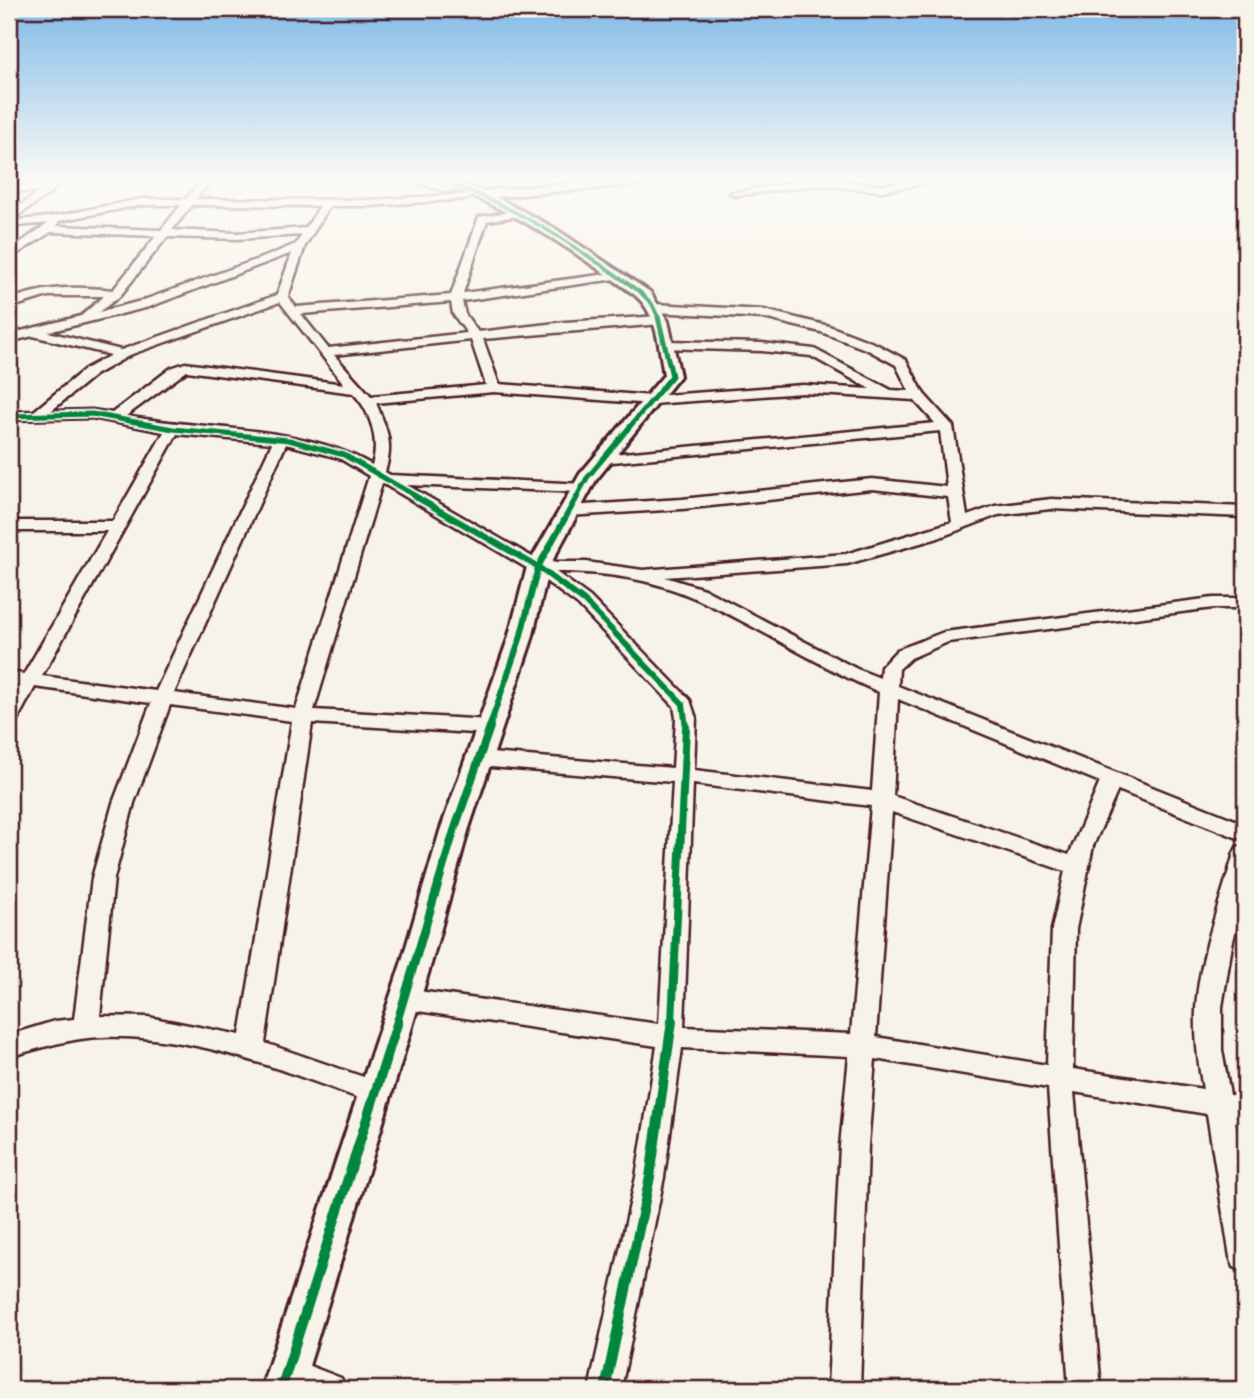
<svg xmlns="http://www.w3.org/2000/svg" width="1254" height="1398" font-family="Sriracha,sans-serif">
<rect width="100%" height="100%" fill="#f7f3e8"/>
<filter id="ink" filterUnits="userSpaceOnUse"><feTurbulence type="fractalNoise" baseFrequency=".0143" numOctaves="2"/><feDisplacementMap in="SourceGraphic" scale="14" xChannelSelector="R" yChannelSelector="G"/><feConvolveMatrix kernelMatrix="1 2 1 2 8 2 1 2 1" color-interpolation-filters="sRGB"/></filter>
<g filter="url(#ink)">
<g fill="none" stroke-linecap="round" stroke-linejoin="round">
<g stroke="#4a1f2b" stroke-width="5">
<g id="minor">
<path d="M55,178H65L49,194L10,221L56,216L141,199H186L203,178H213L196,199L369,200L470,194L472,196L467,199L369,206H330L305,246L288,297L296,307L451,295L479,217L521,210L526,213L525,215L487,221L463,293L615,273L621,276L615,279L462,301L465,314L478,332L565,322L661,316L667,320L661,324L483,339L499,384L652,396L803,385L870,389L811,356L762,351L662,348V342L666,341L762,343L814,349L891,390L909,391L896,365L868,350L821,332L764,318L655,312L649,308L655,304L764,310L829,326L876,344L906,360L924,394L953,426L967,516L995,506L1051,499L1245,507V517L1051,509L998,515L938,538L847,564L665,577L704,589L857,669L880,678L881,667L897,650L944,632L1213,598H1245V608H1213L948,642L911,658L899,669L898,686L1245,824V841L1118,790L1093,846L1076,929L1073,1069L1203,1089C1198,1063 1195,1037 1196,1009C1199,957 1220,903 1234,853L1237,847L1245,845V894L1232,945L1222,1007V1050L1230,1095L1245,1099V1123L1235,1120L1245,1177V1272L1234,1267L1230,1257L1207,1114L1074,1092L1101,1389H1069L1048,1088L875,1059L868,1146L860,1389H828L840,1146L849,1056L682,1048L664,1177L621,1389H589L636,1177L657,1046L404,1009L395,1006L392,999L395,992L404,989L659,1024L673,782L479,766L472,764L469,759L472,754L479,752L673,768L676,718L674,706L578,605L532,571L382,483L314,710L490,720L497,722L500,727L497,732L490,734L312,723L265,1043L384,1084L388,1092L384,1100L375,1104C288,1072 197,1034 102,1037C70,1038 40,1048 9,1057V1035L55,1021L74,1019L92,878L113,803L151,703L35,687L16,722L9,723V701L18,685L9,684V672L24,674L107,531H9V521H113L164,432L92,418L9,420V412L34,411L85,369L111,355L33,336L9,342V334L81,316L104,296H48L9,308V300C43,286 77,286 113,290L156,236L51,232L9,259V251L48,223L9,227V213L41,191L9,192V186L47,185ZM141,205H181L161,230L56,226L59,221ZM192,205L320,206L306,228L237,233L172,230ZM302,235L296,244L267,256L141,301L99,312L120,296L167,237L237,239ZM292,253L277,295L121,350L48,332L149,307ZM280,302L344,384L185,363L171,368L112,413L92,410L51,411L95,375L132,354ZM451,302L453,314L467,333L328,348L301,314ZM471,340L486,385L371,396L334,355ZM187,371L353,393C371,411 380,442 372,465C301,424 206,431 126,416ZM494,392L652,404L803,393L914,400L935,423L602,455L595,459L602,463L940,431L947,487L872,479L682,499L568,506L560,511L568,516L682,509L872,489L948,497L952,522L846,554L643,570L586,562H541L407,485L581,492L589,487L586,484L390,475L385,472C394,443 387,430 376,403ZM177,434L272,443L156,691L42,676ZM286,444L339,458L369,476L296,709L174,693ZM556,572C602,572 649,578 692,597C756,624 814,665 879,692L872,791L694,770L696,718L690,700L590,597ZM898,699L1100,782L1069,855L893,796ZM170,705L292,721L240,1035L148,1017L100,1016L114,878L134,803ZM693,784L871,806L851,1034L684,1027ZM892,812L1065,871L1052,929L1047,1065L876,1037Z"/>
<polygon points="934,178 955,178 882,191 815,185 735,196 730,193 815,179 882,185"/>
<polygon points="1176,178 1245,178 1245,182 1181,181"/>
<polygon points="286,1357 341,1378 346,1389 287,1389 275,1384 270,1373 275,1362"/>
</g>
</g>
<g stroke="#4a1f2b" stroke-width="6">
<path id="tertiary" d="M403,178H443L483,191L635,178H668L662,182L496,197L554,228L650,292L668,321L680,376L596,480L549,567L532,639L468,831L431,964L302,1389H261L401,964L440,831L508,639L527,567L580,474L664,375C659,348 658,314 635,295C578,254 519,213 453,188L447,192Z"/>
</g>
<use href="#minor" fill="#f7f3e8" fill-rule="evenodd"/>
<use href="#tertiary" fill="#f7f3e8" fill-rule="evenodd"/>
<g stroke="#f7f3e8" stroke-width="6">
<path id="cycleway-far4" d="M431,178C509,200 575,246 640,292L652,304L659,319"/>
</g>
<g stroke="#f7f3e8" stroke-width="9">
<g id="cycleway-far3">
<polyline points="9,416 92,414 173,429 289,440 344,455 419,498"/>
<polyline points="576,498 587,478 672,376 658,317"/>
</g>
</g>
<g stroke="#f7f3e8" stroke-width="10">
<g id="cycleway-far2">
<polyline points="416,497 538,567 584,601 683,704 686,728"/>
<polyline points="489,728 520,639 538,567 577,497"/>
</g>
</g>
<g stroke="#f7f3e8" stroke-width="12">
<g id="cycleway-far1">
<polyline points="397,1022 454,831 490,727"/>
<polyline points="672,1022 686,727"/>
</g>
</g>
<g stroke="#f7f3e8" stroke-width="15">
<g id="cycleway">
<polyline points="281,1389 398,1021"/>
<polyline points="605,1389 650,1177 672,1021"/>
</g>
</g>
<use href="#cycleway-far4" stroke="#00873e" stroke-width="3.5"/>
<use href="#cycleway-far3" stroke="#00873e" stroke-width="5"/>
<use href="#cycleway-far2" stroke="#00873e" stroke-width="6"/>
<use href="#cycleway-far1" stroke="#00873e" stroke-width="8"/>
<use href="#cycleway" stroke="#00873e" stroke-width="10"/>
</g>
</g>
<linearGradient id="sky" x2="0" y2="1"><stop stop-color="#81bae8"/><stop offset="0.48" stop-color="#fbfaf5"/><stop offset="1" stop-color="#fbfaf5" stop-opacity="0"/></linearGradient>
<rect width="1254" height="373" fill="url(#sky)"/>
<rect width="1254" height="1398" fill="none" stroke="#f7f3e8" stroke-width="35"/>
<rect x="18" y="18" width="1219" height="1363" fill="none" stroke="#4a1f2b" stroke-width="2.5" filter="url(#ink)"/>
</svg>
